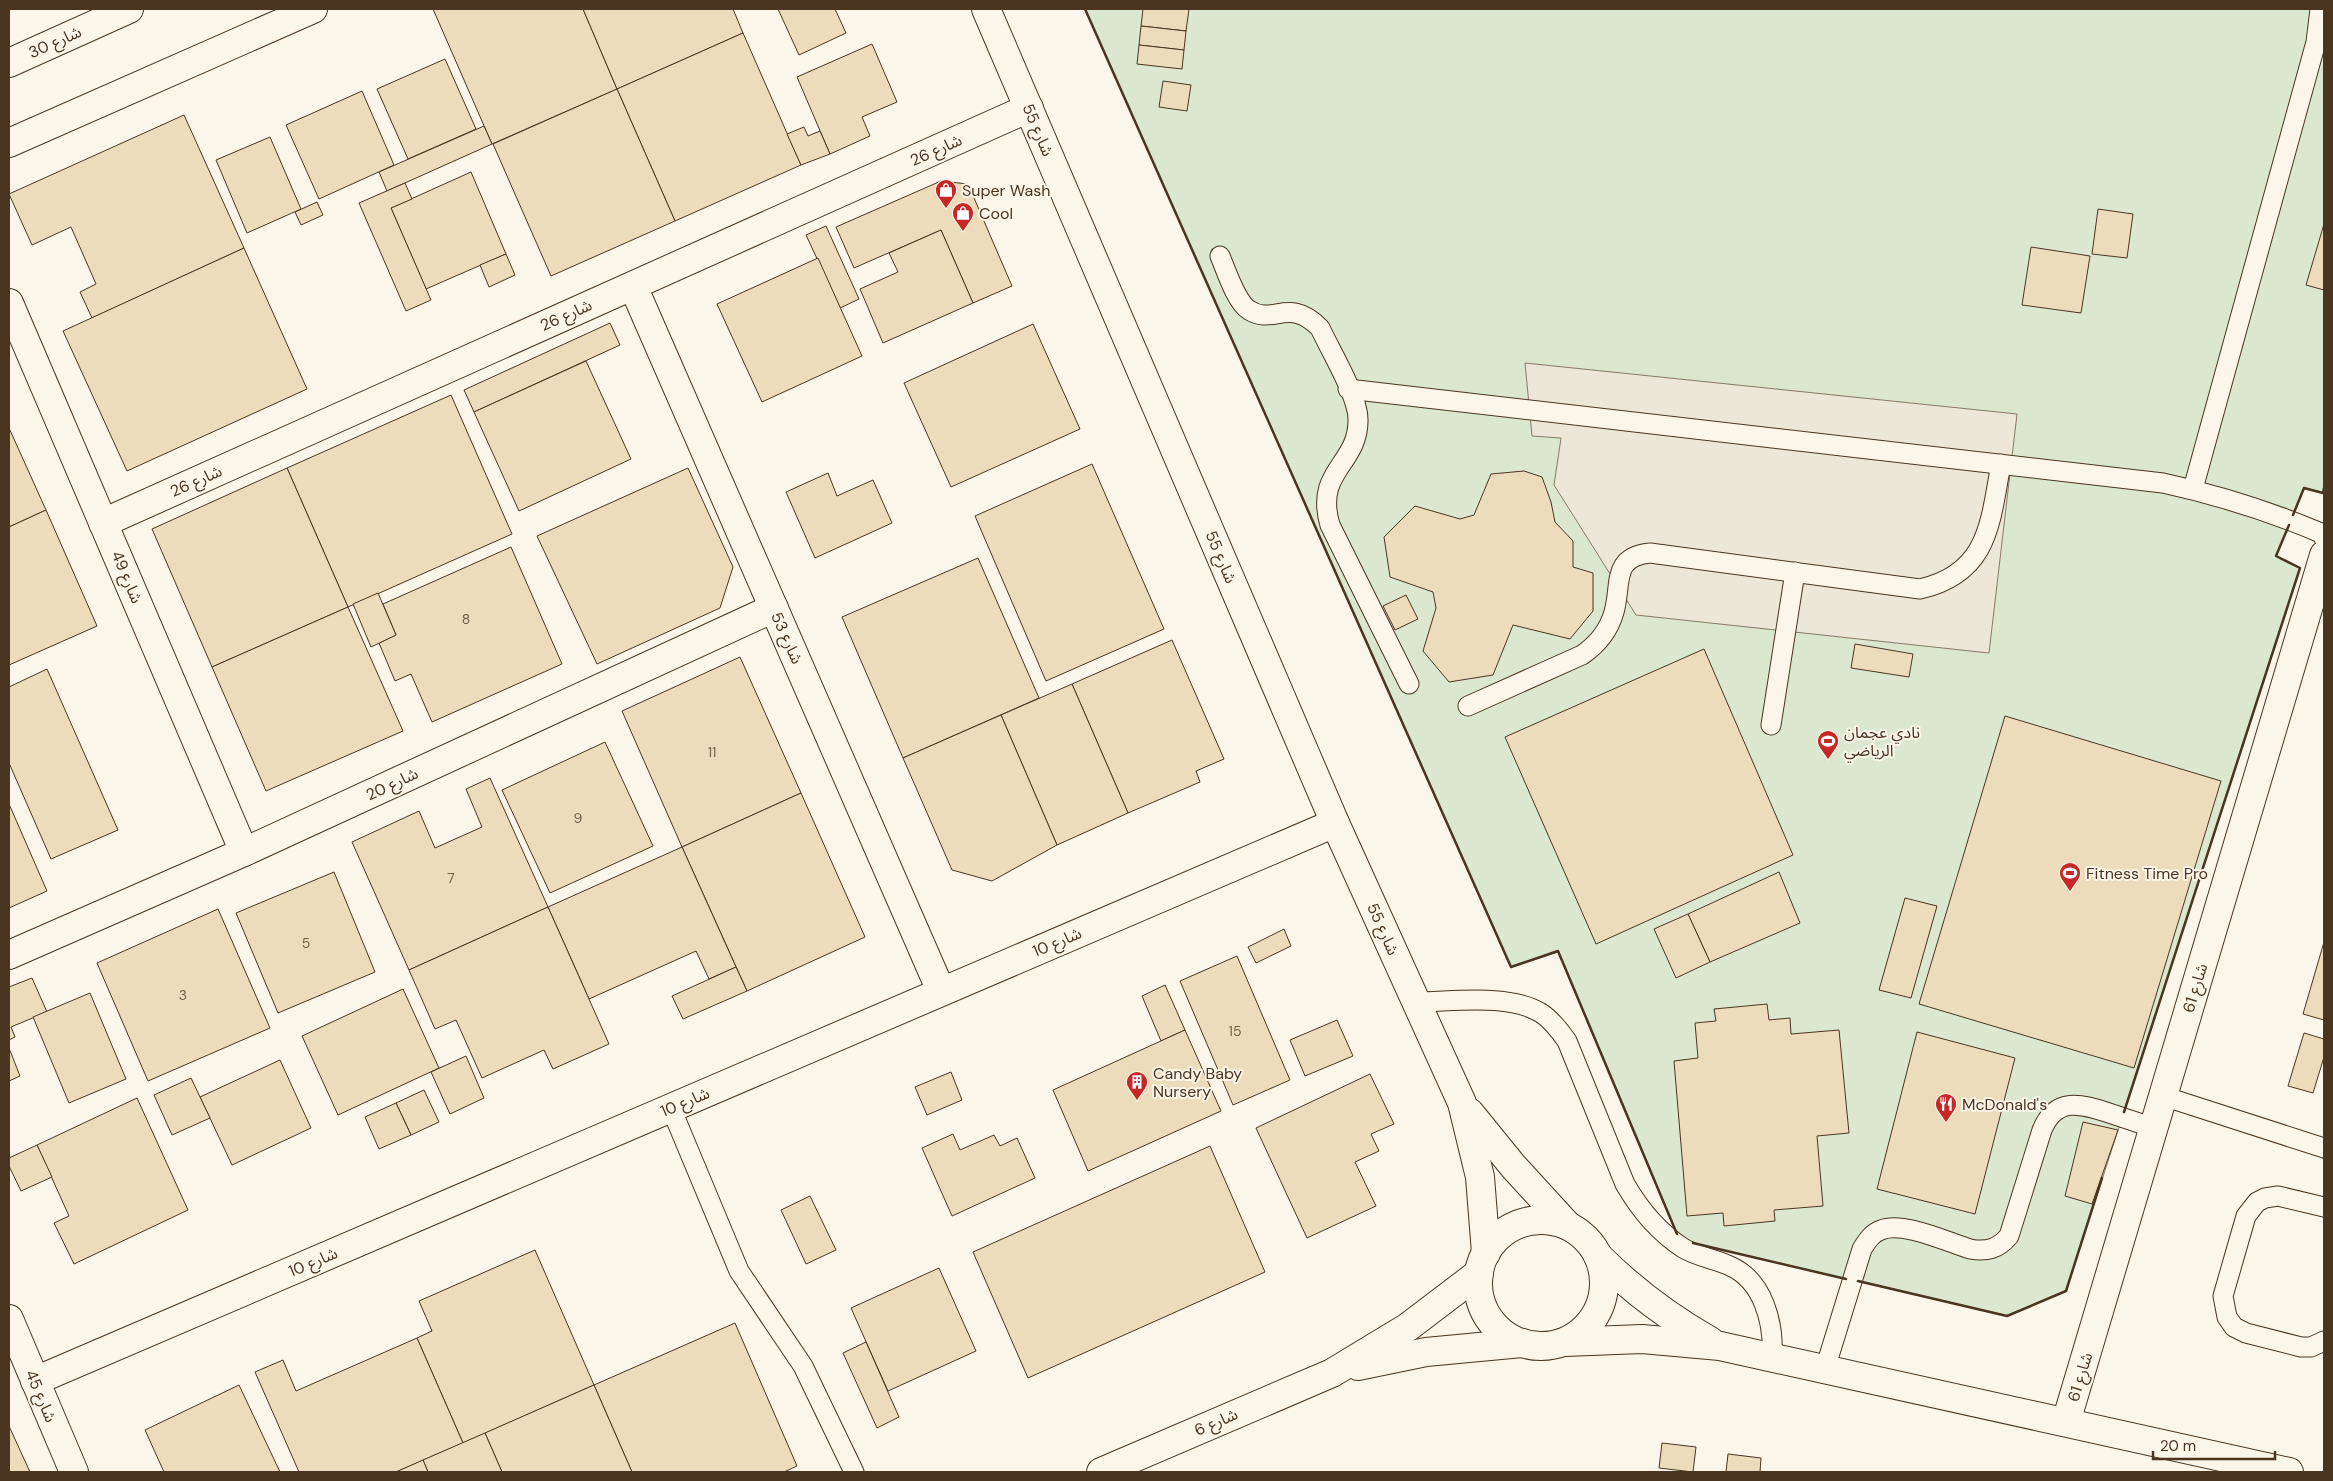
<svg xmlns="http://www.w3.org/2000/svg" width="2333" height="1481" font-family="'DM Sans','Noto Sans Arabic',sans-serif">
<rect width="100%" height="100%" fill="#fbf6e9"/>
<polygon fill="#dce7d0" stroke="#887966" points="1085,9 2324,9 2324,488 2323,493 2304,488 2276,556 2300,568 2066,1291 2007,1316 1679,1240 1558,952 1511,967"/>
<polygon fill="#ede7d9" stroke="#887966" points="1525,363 2017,414 1989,653 1636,615 1554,485 1561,438 1532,436"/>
<g fill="#ecdcbc" stroke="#4a3520">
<polygon points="433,9 583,9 617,89 492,144"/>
<polygon points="583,9 733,9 743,33 617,89"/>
<polygon points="778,9 835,9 846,33 799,55"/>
<polygon points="1143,9 1189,9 1186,31 1141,26"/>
<polygon points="1141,26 1186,31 1184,50 1139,45"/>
<polygon points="743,33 801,165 675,221 617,89"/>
<polygon points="872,44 897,102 862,117 870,136 830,154 797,77"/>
<polygon points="1139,45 1184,50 1182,69 1137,64"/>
<polygon points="445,59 476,129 408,159 377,89"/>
<polygon points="1163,81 1191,85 1187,111 1159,107"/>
<polygon points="617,89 675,221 551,276 493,144"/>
<polygon points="362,91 394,165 319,199 286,125"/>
<polygon points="184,115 244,248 92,318 80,292 96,284 71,227 32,245 9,194"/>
<polygon points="484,126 492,144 387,191 379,172"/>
<polygon points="804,127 808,136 820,131 830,154 801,165 787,134"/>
<polygon points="270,137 301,209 247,233 216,160"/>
<polygon points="471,172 506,254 426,289 391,208"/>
<polygon points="941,181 968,184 1012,286 973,303 941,230 854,268 836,227"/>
<polygon points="405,183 412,199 391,208 431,300 406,311 359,203"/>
<polygon points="317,202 323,215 301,225 295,212"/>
<polygon points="2098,209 2133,214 2127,258 2092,254"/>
<polygon points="2324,224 2324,290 2306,285"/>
<polygon points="826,226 859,299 840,308 806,235"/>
<polygon points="941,230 973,303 883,343 860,289 898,272 889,253"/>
<polygon points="2031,247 2090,256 2081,313 2022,305"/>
<polygon points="244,248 307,389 127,471 63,331"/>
<polygon points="506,254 515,275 489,287 480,265"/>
<polygon points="818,258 862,356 762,402 717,304"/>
<polygon points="610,323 620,345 474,412 464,390"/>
<polygon points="1033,324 1080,429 951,487 904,383"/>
<polygon points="586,361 631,459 519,511 474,412"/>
<polygon points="451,395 512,534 348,607 287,468"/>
<polygon points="9,428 46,510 9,527"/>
<polygon points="1092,464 1164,629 1046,681 975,516"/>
<polygon points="287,468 348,607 212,667 152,529"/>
<polygon points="688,468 733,567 720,608 597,664 537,536"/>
<polygon points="1524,471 1542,477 1551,502 1555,522 1573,541 1573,567 1593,573 1593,611 1570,639 1513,625 1493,675 1449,682 1423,651 1436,608 1433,592 1390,577 1384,537 1415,506 1460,519 1474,515 1491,474"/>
<polygon points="828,473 837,496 873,480 892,523 815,558 786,492"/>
<polygon points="46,510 97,626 9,665 9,527"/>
<polygon points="511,547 562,664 432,722 411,674 395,681 379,643 396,635 383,604"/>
<polygon points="978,558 1039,698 903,758 842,617"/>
<polygon points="378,593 396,635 371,647 353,604"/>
<polygon points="1406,595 1418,619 1395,630 1383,606"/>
<polygon points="348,607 403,731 266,791 212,667"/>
<polygon points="1172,640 1224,759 1196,771 1200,782 1128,813 1072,684"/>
<polygon points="1855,644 1913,654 1909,677 1851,668"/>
<polygon points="1704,649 1793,855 1596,944 1505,737"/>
<polygon points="740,657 801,793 682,847 622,711"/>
<polygon points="47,669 118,830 51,859 9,763 9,687"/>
<polygon points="1072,684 1128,813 1057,845 1001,715"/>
<polygon points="1001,715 1057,845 992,881 952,870 903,758"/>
<polygon points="2005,716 2221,781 2134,1068 1919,1004"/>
<polygon points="605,742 653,846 550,893 502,790"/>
<polygon points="490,778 548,907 409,970 352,842 419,811 435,848 482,827 466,789"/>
<polygon points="801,793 865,937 747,991 682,847"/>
<polygon points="9,804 47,891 9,908"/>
<polygon points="682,847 736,967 709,979 696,951 589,999 548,907"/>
<polygon points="334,872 375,972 278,1013 236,913"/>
<polygon points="1779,872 1800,923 1710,962 1688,914"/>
<polygon points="1905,898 1937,906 1911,998 1879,990"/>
<polygon points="548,907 609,1044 553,1069 544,1050 482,1078 456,1020 435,1029 409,970"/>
<polygon points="218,909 270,1028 148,1081 97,963"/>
<polygon points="1688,914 1710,962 1676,978 1654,929"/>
<polygon points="1284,929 1291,946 1256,963 1248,947"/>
<polygon points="2324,942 2324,1020 2303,1014"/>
<polygon points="1237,956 1290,1080 1233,1105 1180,981"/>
<polygon points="736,967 747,991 683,1019 672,996"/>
<polygon points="32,978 47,1012 11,1027 15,1037 9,1040 9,987"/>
<polygon points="1165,985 1185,1030 1161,1041 1142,996"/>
<polygon points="403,989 439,1068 338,1115 302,1036"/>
<polygon points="90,993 126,1079 69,1103 33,1017"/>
<polygon points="1767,1004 1769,1020 1790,1018 1791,1034 1839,1030 1849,1133 1817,1136 1823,1206 1774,1210 1775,1221 1724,1226 1723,1213 1687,1216 1674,1061 1698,1058 1695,1023 1716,1021 1714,1009"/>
<polygon points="1337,1020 1353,1056 1305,1076 1290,1040"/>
<polygon points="1185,1030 1221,1111 1088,1171 1053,1090"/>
<polygon points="1917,1032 2015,1058 1975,1214 1877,1189"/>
<polygon points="2304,1033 2324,1039 2324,1057 2313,1093 2288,1086"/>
<polygon points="9,1048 20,1076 9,1081"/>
<polygon points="466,1056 484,1098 450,1114 431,1072"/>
<polygon points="280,1060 311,1128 232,1165 200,1097"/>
<polygon points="951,1072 962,1100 927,1115 915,1087"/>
<polygon points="1370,1074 1394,1124 1371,1134 1379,1151 1355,1162 1376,1206 1307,1238 1256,1128"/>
<polygon points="191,1078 210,1118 172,1135 154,1095"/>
<polygon points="424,1090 439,1122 411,1135 396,1103"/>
<polygon points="137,1098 188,1210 74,1264 54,1223 69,1216 37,1145"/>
<polygon points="396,1103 411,1135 379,1149 365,1117"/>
<polygon points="2083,1122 2118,1130 2092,1204 2065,1196"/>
<polygon points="953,1134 960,1150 994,1135 1000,1146 1017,1138 1035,1178 952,1216 922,1148"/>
<polygon points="37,1145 52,1177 21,1191 9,1166 9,1158"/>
<polygon points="1210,1146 1265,1272 1028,1378 973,1252"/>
<polygon points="810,1196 836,1250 806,1264 781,1210"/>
<polygon points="535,1250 594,1385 463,1443 417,1338 432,1331 419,1301"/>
<polygon points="939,1268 976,1351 888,1391 851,1308"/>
<polygon points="735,1323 797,1466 784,1472 632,1472 594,1385"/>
<polygon points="417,1338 463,1443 396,1472 299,1472 255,1372 283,1360 296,1391"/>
<polygon points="866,1342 899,1417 877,1428 843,1353"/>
<polygon points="239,1385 280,1472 164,1472 145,1430"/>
<polygon points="594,1385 632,1472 502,1472 485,1433"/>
<polygon points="9,1426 30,1472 9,1472"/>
<polygon points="485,1433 502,1472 428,1472 423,1460"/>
<polygon points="1662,1443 1696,1447 1693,1472 1659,1468"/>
<polygon points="1728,1454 1761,1458 1760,1472 1726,1472"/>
<polygon points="423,1460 428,1472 396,1472"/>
</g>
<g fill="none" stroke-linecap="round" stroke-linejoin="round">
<g stroke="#4a3520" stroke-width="21">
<g id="service">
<path d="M1220,256C1226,270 1236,302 1249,310C1273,326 1289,296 1320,328C1330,350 1358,396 1358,419C1359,465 1314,470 1330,525L1409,684"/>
<path d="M1348,389L2163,483C2218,495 2269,511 2321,533L2324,538"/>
<polyline points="2193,489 2316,42 2320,9"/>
<path d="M1468,706L1582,655C1598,644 1609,630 1614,612C1622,584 1611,557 1650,553L1920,589C1989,573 1990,523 2001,464"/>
<polyline points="1771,725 1795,572"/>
<path d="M1415,1002C1453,1002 1508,993 1541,1013C1552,1020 1560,1031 1567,1041L1625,1184C1640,1210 1657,1231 1683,1248C1698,1257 1715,1259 1730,1266C1764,1281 1774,1324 1772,1357"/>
<polyline points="2163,1096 2324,1148"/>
<polyline points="671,1108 739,1271 803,1366 854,1472"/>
<polyline points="2324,1207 2278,1196 2265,1198 2257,1202 2246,1216 2223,1296 2227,1317 2234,1327 2246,1333 2301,1347 2311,1347 2324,1341"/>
<path d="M1825,1369L1862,1249C1867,1241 1872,1233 1881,1230C1903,1221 1947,1242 1970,1249C1987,1252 1998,1249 2009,1236L2042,1130C2056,1096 2081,1104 2109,1113C2124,1118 2139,1123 2154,1128"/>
</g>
</g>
<g stroke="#4a3520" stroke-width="30">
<g id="minor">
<polyline points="9,143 313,9"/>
<polyline points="633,286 941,991"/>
<polyline points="9,303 244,852"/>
<polyline points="103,523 1029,108"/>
<polyline points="9,955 244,852 774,608"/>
<polyline points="9,1319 74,1472"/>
<polyline points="35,1381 1335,823"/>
<polyline points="2066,1422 2324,555"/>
</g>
</g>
<g stroke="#4a3520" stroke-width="30">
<g id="tertiary">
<polyline points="986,9 1335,823 1462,1103 1480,1177 1486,1253"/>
<polyline points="9,63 129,9"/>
<polyline points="1470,1113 1513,1166 1567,1225"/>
<circle cx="1541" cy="1283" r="63"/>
<path d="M1598,1256C1632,1290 1668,1317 1710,1341"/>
<polyline points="1565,1342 1642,1339 1720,1346 2289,1472"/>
<polyline points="1358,1366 1426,1352 1522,1343"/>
<polyline points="1101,1472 1332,1373 1408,1327 1479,1273"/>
</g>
</g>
<use href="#service" stroke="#fbf6e9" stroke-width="19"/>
<use href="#minor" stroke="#fbf6e9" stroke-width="28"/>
<use href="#tertiary" stroke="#fbf6e9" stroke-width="28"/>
<g stroke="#4a3520" stroke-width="2.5">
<polyline points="1085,9 1511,967 1558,951 1677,1234"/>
<polyline points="2293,515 2304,488 2323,493 2324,488"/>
<polyline points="2124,1112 2300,568 2276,556 2289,525"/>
<polyline points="1693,1243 1846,1279"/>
<polyline points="1858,1281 2007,1316 2066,1291 2102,1178"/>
</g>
</g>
<defs>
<g id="shop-pin" transform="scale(1.125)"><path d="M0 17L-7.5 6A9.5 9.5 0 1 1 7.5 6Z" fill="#c62828" stroke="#fbf6e9"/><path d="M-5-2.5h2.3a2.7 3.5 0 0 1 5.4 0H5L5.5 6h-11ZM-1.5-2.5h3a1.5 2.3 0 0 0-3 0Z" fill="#fff"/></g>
<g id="stadium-pin" transform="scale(1.125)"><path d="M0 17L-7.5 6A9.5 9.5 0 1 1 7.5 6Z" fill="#c62828" stroke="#fbf6e9"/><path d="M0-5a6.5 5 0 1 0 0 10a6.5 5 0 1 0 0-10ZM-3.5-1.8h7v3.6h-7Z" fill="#fff"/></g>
<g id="building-pin" transform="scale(1.125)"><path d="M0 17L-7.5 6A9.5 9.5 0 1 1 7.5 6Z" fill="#c62828" stroke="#fbf6e9"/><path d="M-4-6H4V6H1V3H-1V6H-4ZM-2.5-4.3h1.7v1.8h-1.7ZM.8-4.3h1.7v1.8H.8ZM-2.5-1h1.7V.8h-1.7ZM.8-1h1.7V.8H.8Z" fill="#fff"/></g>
<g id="restaurant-pin" transform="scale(1.125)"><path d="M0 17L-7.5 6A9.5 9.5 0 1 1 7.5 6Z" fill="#c62828" stroke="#fbf6e9"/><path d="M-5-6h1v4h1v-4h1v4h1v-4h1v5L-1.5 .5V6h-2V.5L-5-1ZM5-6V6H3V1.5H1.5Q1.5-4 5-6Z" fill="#fff"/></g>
</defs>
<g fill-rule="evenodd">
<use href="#shop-pin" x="946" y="190"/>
<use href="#shop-pin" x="963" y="213"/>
<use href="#stadium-pin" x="1828" y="741"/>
<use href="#stadium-pin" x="2070" y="873"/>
<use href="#building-pin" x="1137" y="1082"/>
<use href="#restaurant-pin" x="1946" y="1104"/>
</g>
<g text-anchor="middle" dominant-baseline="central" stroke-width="4" stroke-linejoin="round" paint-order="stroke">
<g font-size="14" fill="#725f47">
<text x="466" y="619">8</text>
<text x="712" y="752">11</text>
<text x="578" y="818">9</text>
<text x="451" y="878">7</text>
<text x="306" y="943">5</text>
<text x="183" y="995">3</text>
<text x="1235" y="1031">15</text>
</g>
<g font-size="16" fill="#4a3520" stroke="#fbf6e9">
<text transform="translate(55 42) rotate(-24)">شارع 30</text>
<text transform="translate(1038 130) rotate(67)">شارع 55</text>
<text transform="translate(936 150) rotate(-24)">شارع 26</text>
<text transform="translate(566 315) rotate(-24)">شارع 26</text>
<text transform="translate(196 481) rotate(-24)">شارع 26</text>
<text transform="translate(1221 557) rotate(67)">شارع 55</text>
<text transform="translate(127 577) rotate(67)">شارع 49</text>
<text transform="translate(787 638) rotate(66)">شارع 53</text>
<text transform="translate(392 784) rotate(-25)">شارع 20</text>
<text transform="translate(1383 929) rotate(66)">شارع 55</text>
<text transform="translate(1057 942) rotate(-23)">شارع 10</text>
<text transform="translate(2195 988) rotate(-73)">شارع 61</text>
<text transform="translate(685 1102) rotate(-23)">شارع 10</text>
<text transform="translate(313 1262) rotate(-23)">شارع 10</text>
<text transform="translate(2080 1377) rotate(-73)">شارع 61</text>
<text transform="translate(41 1396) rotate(67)">شارع 45</text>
<text transform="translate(1216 1422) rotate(-23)">شارع 6</text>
</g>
<g font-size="16" fill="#4a3520" stroke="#fbf6e9" text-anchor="start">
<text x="962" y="190">Super Wash</text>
<text x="979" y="213">Cool</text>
<text x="1844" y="732">نادي عجمان<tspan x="1844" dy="18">الرياضي</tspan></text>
<text x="2086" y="873">Fitness Time Pro</text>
<text x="1153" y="1073">Candy Baby<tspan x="1153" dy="18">Nursery</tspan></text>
<text x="1962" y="1104">McDonald's</text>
</g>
</g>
<rect width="2333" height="1481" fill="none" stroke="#4a3520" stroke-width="20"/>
<path d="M2153 1451v8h122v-8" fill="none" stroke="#4a3520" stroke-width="2.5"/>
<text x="2160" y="1451" font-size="15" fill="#4a3520" stroke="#fbf6e9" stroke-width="4" paint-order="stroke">20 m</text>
</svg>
